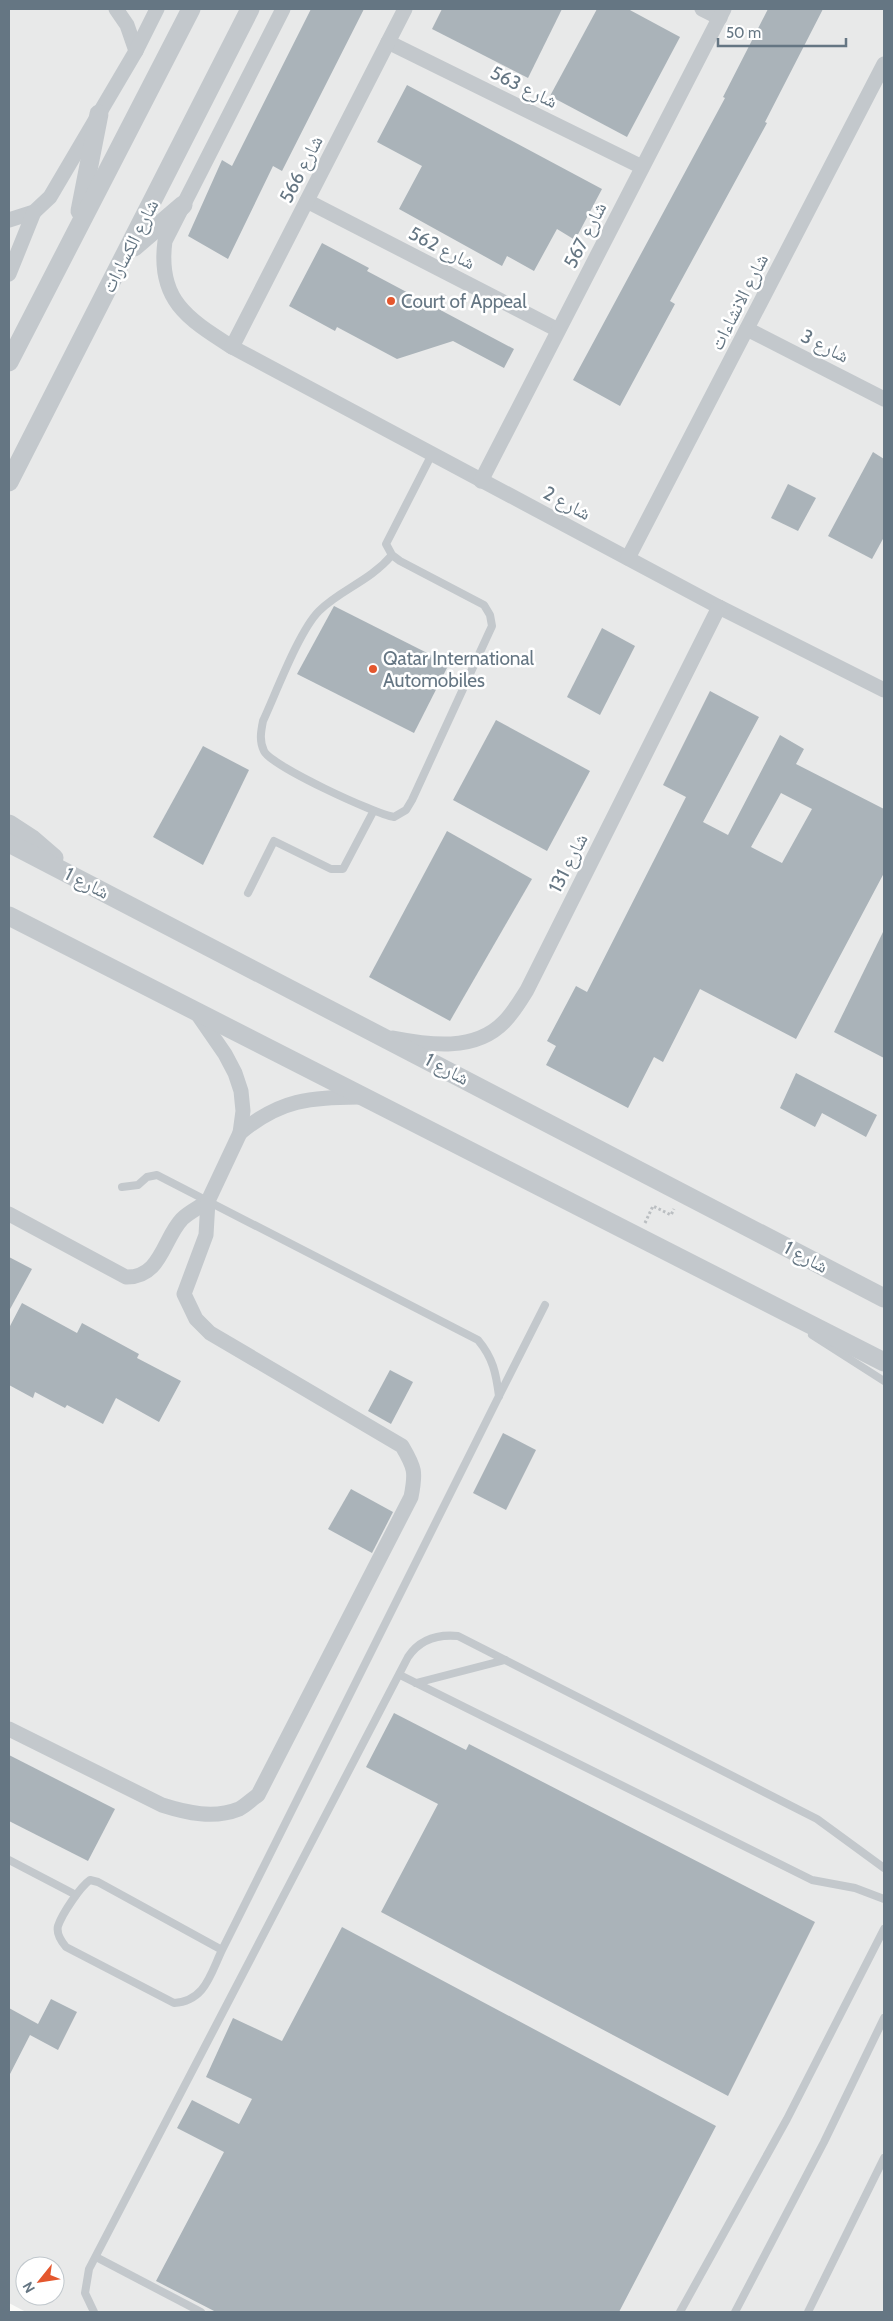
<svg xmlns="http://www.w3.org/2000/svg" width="893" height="2321" font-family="Cabin,'Noto Naskh Arabic',sans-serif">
<rect width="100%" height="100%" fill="#fafaf8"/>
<path fill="#e8e9e9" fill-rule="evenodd" d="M9,9H884V2312H26L9,2303ZM25,2266H55V2296H25Z"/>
<g fill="#aab3b9" fill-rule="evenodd">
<polygon points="311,9 364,9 282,171 273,166 228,259 188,236 222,160 232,166"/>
<polygon points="442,9 562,9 528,78 432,29"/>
<polygon points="597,9 628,9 680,37 627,137 550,96"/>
<polygon points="768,9 823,9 765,122 767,123 670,301 675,304 620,406 573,380 725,98 723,97"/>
<polygon points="407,85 602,189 575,240 557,229 534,271 507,256 502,266 399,209 422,166 377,142"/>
<polygon points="322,243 369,268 367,271 514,349 504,368 453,341 397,359 337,327 335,331 289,306"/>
<polygon points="873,452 884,459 884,537 872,559 828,536"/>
<polygon points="788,484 816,498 798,531 771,518"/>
<polygon points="334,606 449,664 414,733 297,674"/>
<polygon points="602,628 635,646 600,715 567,697"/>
<path d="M710,691L759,717L703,822L728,835L780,735L804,749L796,764L884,809V873L796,1039L700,989L663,1062L654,1057L628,1108L546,1065L556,1046L547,1041L576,986L587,992L686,797L663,785ZM781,793L812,809L782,863L751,847Z"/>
<polygon points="496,720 590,771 547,851 453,800"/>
<polygon points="203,746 249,770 203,865 153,837"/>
<polygon points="447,831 532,879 450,1021 369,977"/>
<polygon points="884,930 884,1058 834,1032"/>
<polygon points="796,1073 877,1115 866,1137 822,1113 815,1127 780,1108"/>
<polygon points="9,1257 32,1269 9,1311"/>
<polygon points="22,1303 77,1333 82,1323 139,1354 137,1358 181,1381 159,1422 116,1398 103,1424 67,1405 65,1408 35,1392 33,1398 9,1385 9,1328"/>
<polygon points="390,1370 413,1382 391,1424 368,1411"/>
<polygon points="503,1433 536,1450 506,1510 473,1493"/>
<polygon points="351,1489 393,1512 372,1553 328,1529"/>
<polygon points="394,1713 466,1750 469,1744 815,1922 728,2096 381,1912 438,1804 366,1767"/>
<polygon points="9,1755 115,1809 88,1861 9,1821"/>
<polygon points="342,1927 716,2126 619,2312 216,2312 156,2281 224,2152 177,2128 192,2100 239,2124 252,2099 206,2077 233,2018 282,2041"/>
<polygon points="51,1999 77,2012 58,2050 30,2035 9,2076 9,2008 38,2024"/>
</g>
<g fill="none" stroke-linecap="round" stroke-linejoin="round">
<polyline stroke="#bbbfc2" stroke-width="3" stroke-dasharray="2.5 2.5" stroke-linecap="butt" points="645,1223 653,1206 671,1215 674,1209"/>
<g stroke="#c3c8cc" stroke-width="8">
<path d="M392,555C369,582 341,589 319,611C299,631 276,693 263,721C261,731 259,741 264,751C271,766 375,814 394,817L406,810L412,800L492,626L490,615L484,605L400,561L392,555L386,544L432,454"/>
<polyline points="248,893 274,841 331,869 343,869 373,812"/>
<path d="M122,1187L138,1185L147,1177L157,1175L478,1340C493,1358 496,1373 499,1396"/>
<polyline points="812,1335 884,1381"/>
<polyline points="400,1675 812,1880 855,1888 884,1899"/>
<polyline points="416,1683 505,1660"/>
<polyline points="9,1860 76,1895"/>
<path d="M222,1950L98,1882L90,1880C80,1887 62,1914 58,1926C56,1934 61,1941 66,1947L174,2003C205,2001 210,1975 222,1950L499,1396L545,1305"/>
<polyline points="96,2257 201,2312"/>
<path d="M94,2312L85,2293L89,2269L408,1657C420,1639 437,1634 458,1636L817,1819L884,1868"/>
<polyline points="680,2312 787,2119 884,1929"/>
<polyline points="735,2312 824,2142 884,2018"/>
<polyline points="808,2312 884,2158"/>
</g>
<g stroke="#c3c8cc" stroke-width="15">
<polyline points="116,9 127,25 136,51"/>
<path d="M283,9L165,241C157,300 188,319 232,347L719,607L884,690"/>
<polyline points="702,9 720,18"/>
<polyline points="388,42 642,167"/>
<polyline points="307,201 558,330"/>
<polyline points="9,220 34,212 50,197 136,51 157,9"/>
<polyline points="9,274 34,212"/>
<polyline points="747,329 884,399"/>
<polyline points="232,347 405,9"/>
<polyline points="481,481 724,9"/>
<polyline points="628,558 884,64"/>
<path d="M393,1038C429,1045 475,1052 504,1022C513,1013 520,1001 527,990L719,607"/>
<path d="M240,1133C282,1098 310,1098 362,1097"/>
<path d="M9,1214L126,1277C161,1278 163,1239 182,1219C189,1212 200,1207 208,1201"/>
<path d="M9,1729L162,1805C187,1813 214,1819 239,1809C245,1806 252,1799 258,1795L411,1497C416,1472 415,1468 402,1446L210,1333L196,1319L184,1294L206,1235L208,1201L240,1133L243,1111L241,1091L235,1073L225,1054L196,1012"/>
</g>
<g stroke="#c3c8cc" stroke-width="19">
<polyline points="80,211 99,114"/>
<polyline points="134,247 183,205"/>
<polyline points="9,362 191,9"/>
<polyline points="9,482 250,9"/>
<polyline points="9,824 32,839 54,858"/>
<polyline points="9,843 884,1298"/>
<polyline points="9,916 884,1362"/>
</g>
</g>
<g fill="#e4572e" stroke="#fff" stroke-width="2">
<circle cx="391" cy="301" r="5"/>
<circle cx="373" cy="669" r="5"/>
</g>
<g text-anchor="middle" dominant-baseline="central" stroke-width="5" stroke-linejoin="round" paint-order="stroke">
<g font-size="19" fill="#657683" stroke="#fff">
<text transform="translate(524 87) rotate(26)">شارع 563</text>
<text transform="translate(301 169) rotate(-63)">شارع 566</text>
<text transform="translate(585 235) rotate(-63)">شارع 567</text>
<text transform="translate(130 246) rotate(-63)">شارع الكسارات</text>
<text transform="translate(442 248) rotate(27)">شارع 562</text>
<text transform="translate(739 302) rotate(-63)">شارع الانشاءات</text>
<text transform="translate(825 346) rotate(27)">شارع 3</text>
<text transform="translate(567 503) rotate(28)">شارع 2</text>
<text transform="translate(568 863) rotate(-63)">شارع 131</text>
<text transform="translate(87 883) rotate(27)">شارع 1</text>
<text transform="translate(447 1069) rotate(28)">شارع 1</text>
<text transform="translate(806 1257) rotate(28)">شارع 1</text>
</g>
<g font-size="19" fill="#657683" stroke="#fff" text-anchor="start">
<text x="401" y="301">Court of Appeal</text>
<text x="383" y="658">Qatar International<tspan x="383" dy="22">Automobiles</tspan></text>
</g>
</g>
<rect width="893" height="2321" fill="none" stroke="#657683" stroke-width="20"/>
<g transform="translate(40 2281) rotate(240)"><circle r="24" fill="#ffffff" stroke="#c1c8cd"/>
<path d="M0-4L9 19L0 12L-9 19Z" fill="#e4572e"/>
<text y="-8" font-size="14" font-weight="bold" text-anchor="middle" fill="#657683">N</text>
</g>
<path d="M718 38v8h128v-8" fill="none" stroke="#657683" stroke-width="2.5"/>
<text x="726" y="38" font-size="15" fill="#657683" stroke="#ffffff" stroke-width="4" paint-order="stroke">50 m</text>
</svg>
